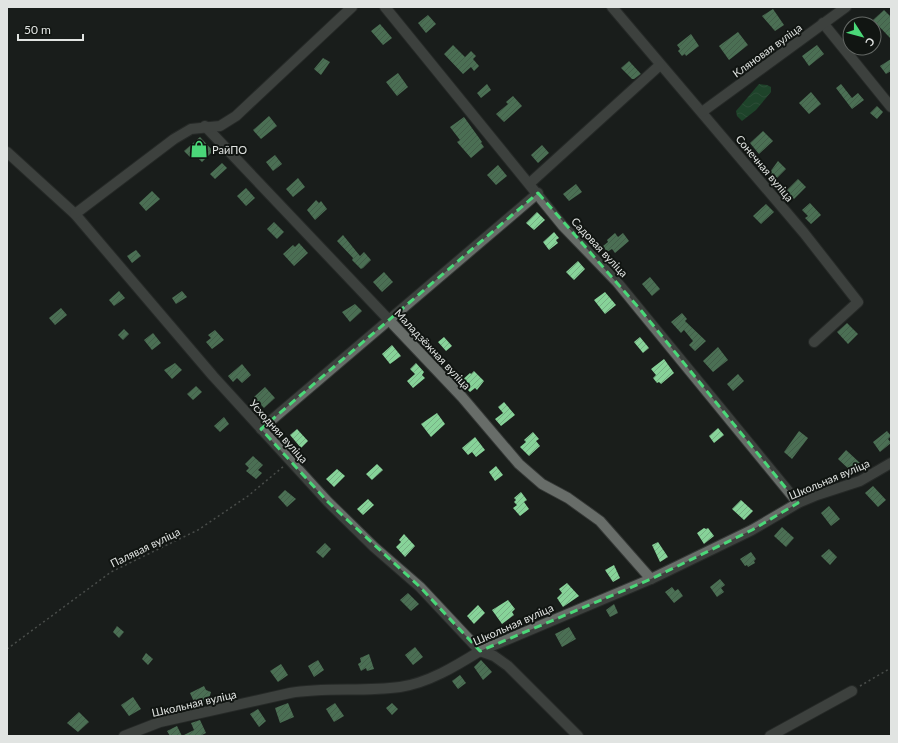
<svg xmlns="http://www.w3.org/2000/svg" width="898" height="743" font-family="Lato,sans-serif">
<defs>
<pattern id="water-waves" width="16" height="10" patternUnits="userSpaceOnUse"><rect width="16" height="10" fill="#24713d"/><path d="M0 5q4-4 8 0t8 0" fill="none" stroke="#448559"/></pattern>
<pattern id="building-hatch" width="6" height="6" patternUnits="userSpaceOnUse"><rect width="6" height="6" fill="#87d399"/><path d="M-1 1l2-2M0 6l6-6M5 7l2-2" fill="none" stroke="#76af84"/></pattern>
</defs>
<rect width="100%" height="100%" fill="#1a1e1b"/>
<polygon fill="url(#water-waves)" points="759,84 767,85 771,87 771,92 756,110 742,121 737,116 736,111"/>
<g fill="url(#building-hatch)">
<polygon points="773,9 784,25 775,31 762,16"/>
<polygon points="884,10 891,17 891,39 873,20"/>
<polygon points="428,15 436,24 426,33 418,23"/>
<polygon points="380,24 392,38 383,45 371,31"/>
<polygon points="738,32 748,45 729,60 719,46"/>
<polygon points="691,34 699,46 686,56 685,54 682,56 678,51 680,49 677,45"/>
<polygon points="453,45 465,57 471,51 476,56 473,59 479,66 474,71 471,67 463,74 444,54"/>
<polygon points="817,45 824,54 809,66 802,56"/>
<polygon points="323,58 330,62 321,75 314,69"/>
<polygon points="891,59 891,71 886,74 880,66"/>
<polygon points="629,61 641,74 634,79 632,79 621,68"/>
<polygon points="398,73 408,87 397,96 386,82"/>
<polygon points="487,84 491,90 481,98 477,93"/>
<polygon points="841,84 852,98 858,93 864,100 852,109 836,88"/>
<polygon points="811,92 821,104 809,114 799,103"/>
<polygon points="513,96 522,106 504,122 496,114 508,104 506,102"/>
<polygon points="877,106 883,112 877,119 870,113"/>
<polygon points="269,116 277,126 261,139 253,130"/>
<polygon points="464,117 482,142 481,143 484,147 471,158 457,142 460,140 450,127"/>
<polygon points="763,131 773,141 759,154 750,143"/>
<polygon points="200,137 213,151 202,162 193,153 190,157 184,151"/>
<polygon points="542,145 549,153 538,163 531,155"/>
<polygon points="275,155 282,164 273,171 266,162"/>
<polygon points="778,161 786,169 776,179 770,172"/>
<polygon points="222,163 227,168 215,179 210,174"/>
<polygon points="498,165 507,176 496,185 487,175"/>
<polygon points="298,178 305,187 293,197 286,189"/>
<polygon points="798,179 806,187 794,199 786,191"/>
<polygon points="576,184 582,192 569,201 563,194"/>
<polygon points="246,188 255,198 246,206 237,196"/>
<polygon points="152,191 160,199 146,211 139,203"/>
<polygon points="316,200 319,203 321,201 327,209 315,220 307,210"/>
<polygon points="810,203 821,215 811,224 805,218 808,216 802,210"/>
<polygon points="766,204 774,212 761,224 753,216"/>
<polygon points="537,212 545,220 534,230 526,223"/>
<polygon points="274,222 284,232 277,239 267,229"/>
<polygon points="554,232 559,238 556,240 558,243 549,250 543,242"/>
<polygon points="615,233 618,237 623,233 629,241 615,253 612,249 607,252 603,246 608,242 607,240"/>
<polygon points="343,235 360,256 364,252 371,260 363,268 361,269 352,260 353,258 337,241"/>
<polygon points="299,243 308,253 294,266 283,254 293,245 295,247"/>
<polygon points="136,250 141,256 132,263 127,256"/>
<polygon points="578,261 585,269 574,280 566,272"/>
<polygon points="384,272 393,282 382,292 373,282"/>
<polygon points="650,277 660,289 652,296 642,284"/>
<polygon points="119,291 125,298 114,306 109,300"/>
<polygon points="182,291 187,297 176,304 172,298"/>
<polygon points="605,292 616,305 605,314 594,300"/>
<polygon points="355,304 362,311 350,322 342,312"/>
<polygon points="61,308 67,315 55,325 49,318"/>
<polygon points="682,313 687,319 685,321 706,341 695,351 689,345 693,341 684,330 681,333 671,322"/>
<polygon points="847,323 858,334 848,344 837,332"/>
<polygon points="124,329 129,334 123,340 118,335"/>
<polygon points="215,330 224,340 212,349 206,342 211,338 208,335"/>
<polygon points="153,333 161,343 152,350 144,340"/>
<polygon points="444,337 452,346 446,351 438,342"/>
<polygon points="640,337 649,348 643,353 634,342"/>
<polygon points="392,345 401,356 390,364 382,354"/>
<polygon points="718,347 728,360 713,372 703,361"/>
<polygon points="664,359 674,373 661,384 659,382 657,383 653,378 656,375 651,369"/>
<polygon points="175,363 182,370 172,379 164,370"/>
<polygon points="416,363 424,372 422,375 425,378 413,388 407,381 415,374 410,369"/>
<polygon points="242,364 251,375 242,383 237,378 233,382 228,376"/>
<polygon points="474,371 484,381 477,390 475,388 470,392 460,382 470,373 471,374"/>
<polygon points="738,374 744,381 733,391 727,384"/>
<polygon points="196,386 202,392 193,400 187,394"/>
<polygon points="265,387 275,398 264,408 254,397"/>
<polygon points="504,402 515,415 501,426 495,419 503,413 498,407"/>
<polygon points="437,413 445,424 431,437 421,424"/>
<polygon points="224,417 229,424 220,432 214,426"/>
<polygon points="718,428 724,435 714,443 709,436"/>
<polygon points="297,429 308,441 301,448 290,435"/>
<polygon points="799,431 808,438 792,459 784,452"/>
<polygon points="887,431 891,436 888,439 891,443 880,452 873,442"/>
<polygon points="533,432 539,439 536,441 540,446 529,456 520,447 526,442 524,440"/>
<polygon points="475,437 485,450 476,457 472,452 468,455 462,448"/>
<polygon points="846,450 860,463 852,472 838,459"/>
<polygon points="253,456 263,465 258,470 262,473 256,479 246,471 249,468 245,464"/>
<polygon points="377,464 383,470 372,480 366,474"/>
<polygon points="496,466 503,475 495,481 489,472"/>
<polygon points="337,469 345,476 334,487 326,479"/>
<polygon points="873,486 886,500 878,507 865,493"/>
<polygon points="285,490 296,499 287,507 278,497"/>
<polygon points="521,492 527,500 524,502 529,509 520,516 513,508 517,505 514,502 516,500 514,498"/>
<polygon points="368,499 374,505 363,515 357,509"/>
<polygon points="741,500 753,511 744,520 732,509"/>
<polygon points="829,506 840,519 831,526 821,513"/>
<polygon points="782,527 794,538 786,547 774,536"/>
<polygon points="704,528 706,529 708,528 714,536 704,544 697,533"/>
<polygon points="404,534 415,546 405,557 396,547 401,542 399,540"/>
<polygon points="658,542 668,557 660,562 652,545"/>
<polygon points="325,543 331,549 323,558 316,552"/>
<polygon points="829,549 837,557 830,565 821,556"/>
<polygon points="751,552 756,559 754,561 755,563 748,567 747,565 745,566 740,559"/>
<polygon points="614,565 620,578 613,582 605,570"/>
<polygon points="720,579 725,585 721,588 724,592 717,597 710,587"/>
<polygon points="567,583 579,596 563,607 557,598 562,593 559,589"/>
<polygon points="672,587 675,591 678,589 683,596 674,603 665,592"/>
<polygon points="408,593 419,604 411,611 400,600"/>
<polygon points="508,600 515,609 512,612 514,615 502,624 492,610"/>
<polygon points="614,604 618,613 610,617 606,610"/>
<polygon points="478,605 485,613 474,624 467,616"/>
<polygon points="117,626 124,632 119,638 113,632"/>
<polygon points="569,627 576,639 562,647 555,634"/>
<polygon points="415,647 423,657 413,665 405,655"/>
<polygon points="146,653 153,659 148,665 142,659"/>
<polygon points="369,654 374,669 367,671 366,668 361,671 358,664 361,662 360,658"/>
<polygon points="318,660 324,670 314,677 308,666"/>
<polygon points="481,660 492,672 483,680 474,667"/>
<polygon points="281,664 288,675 278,682 270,671"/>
<polygon points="460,675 466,683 458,689 452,681"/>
<polygon points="204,686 206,690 211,692 209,699 196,706 190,693"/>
<polygon points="133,697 141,709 129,716 121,705"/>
<polygon points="288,703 294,717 280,723 275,708"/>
<polygon points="335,703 344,716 334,722 326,709"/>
<polygon points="392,703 398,709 392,715 386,708"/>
<polygon points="258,709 266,721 259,727 250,714"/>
<polygon points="79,712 89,722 78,732 67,723"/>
<polygon points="200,720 206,733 200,736 170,736 167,731 177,726 182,736 194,730 191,723"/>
</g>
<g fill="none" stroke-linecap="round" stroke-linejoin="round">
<g stroke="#353836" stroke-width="12">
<g id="minor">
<polyline points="385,7 563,226 617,282 798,503"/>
<polyline points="612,7 804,233 858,302 814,342"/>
<polyline points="823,23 891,107"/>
<polyline points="702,112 846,7"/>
<polyline points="205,126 462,397 519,464 542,484 568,498 600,521 651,579"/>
<polyline points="7,152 75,214 213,376 328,502 374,547 420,587 480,651 494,656 508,666 578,736"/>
<polyline points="530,183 660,65"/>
<polyline points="75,214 174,139 191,129 220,126 236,116 352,7"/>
<polyline points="261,429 538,193"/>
<path d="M124,736L160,722L290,693C326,687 363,692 400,687C428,683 456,666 480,651L651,579L752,530L798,503L817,495L860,481L891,463"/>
<polyline points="770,736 852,691"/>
</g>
</g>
<g stroke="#838784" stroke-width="1.5" stroke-dasharray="2 3" stroke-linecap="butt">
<polyline points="7,649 111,572 198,530 248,496 284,466"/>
<polyline points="860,686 891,668"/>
</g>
<use href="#minor" stroke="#686d69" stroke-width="10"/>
</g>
<path d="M0 0H898V743H0ZM538,193L639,308L798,503L752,530L651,579L480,651L420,587L328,502L261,429Z" fill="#1a1e1b" fill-opacity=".55" fill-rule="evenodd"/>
<path fill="none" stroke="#4ad778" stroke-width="3" stroke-dasharray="8 5" stroke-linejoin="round" d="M538,193L639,308L798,503L752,530L651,579L480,651L420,587L328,502L261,429Z"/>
<defs>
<g id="shop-bare" transform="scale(1.38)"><path d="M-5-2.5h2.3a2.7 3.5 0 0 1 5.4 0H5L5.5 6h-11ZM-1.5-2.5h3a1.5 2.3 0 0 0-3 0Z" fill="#4ad778" stroke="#111512" stroke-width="2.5" paint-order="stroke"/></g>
</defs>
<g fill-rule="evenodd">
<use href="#shop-bare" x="199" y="149"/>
</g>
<g text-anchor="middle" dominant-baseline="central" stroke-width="4" stroke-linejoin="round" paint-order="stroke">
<g font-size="11" fill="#e1e4e2" stroke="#111512">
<text transform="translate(767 50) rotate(-36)">Кляновая вуліца</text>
<text transform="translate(765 168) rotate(50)">Сонечная вуліца</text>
<text transform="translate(600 247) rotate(47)">Садовая вуліца</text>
<text transform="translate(433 349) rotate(47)">Маладзёжная вуліца</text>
<text transform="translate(279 431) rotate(48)">Усходняя вуліца</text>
<text transform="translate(829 479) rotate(-23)">Школьная вуліца</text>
<text transform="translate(145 547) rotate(-26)">Палявая вуліца</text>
<text transform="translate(513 624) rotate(-24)">Школьная вуліца</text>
<text transform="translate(194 703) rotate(-13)">Школьная вуліца</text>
</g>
<g font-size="11" fill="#e1e4e2" stroke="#111512" text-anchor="start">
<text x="212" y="149">РайПО</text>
</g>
</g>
<rect width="898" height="743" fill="none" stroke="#e1e4e2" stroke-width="16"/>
<g transform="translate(862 36) rotate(126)"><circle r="19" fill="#111512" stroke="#646865"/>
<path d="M0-3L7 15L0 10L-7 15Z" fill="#4ad778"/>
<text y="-6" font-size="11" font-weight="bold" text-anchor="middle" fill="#e1e4e2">С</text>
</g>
<path d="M18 34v6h65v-6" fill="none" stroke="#e1e4e2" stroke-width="2"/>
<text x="24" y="34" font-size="12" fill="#e1e4e2" stroke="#111512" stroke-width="3" paint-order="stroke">50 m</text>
</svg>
